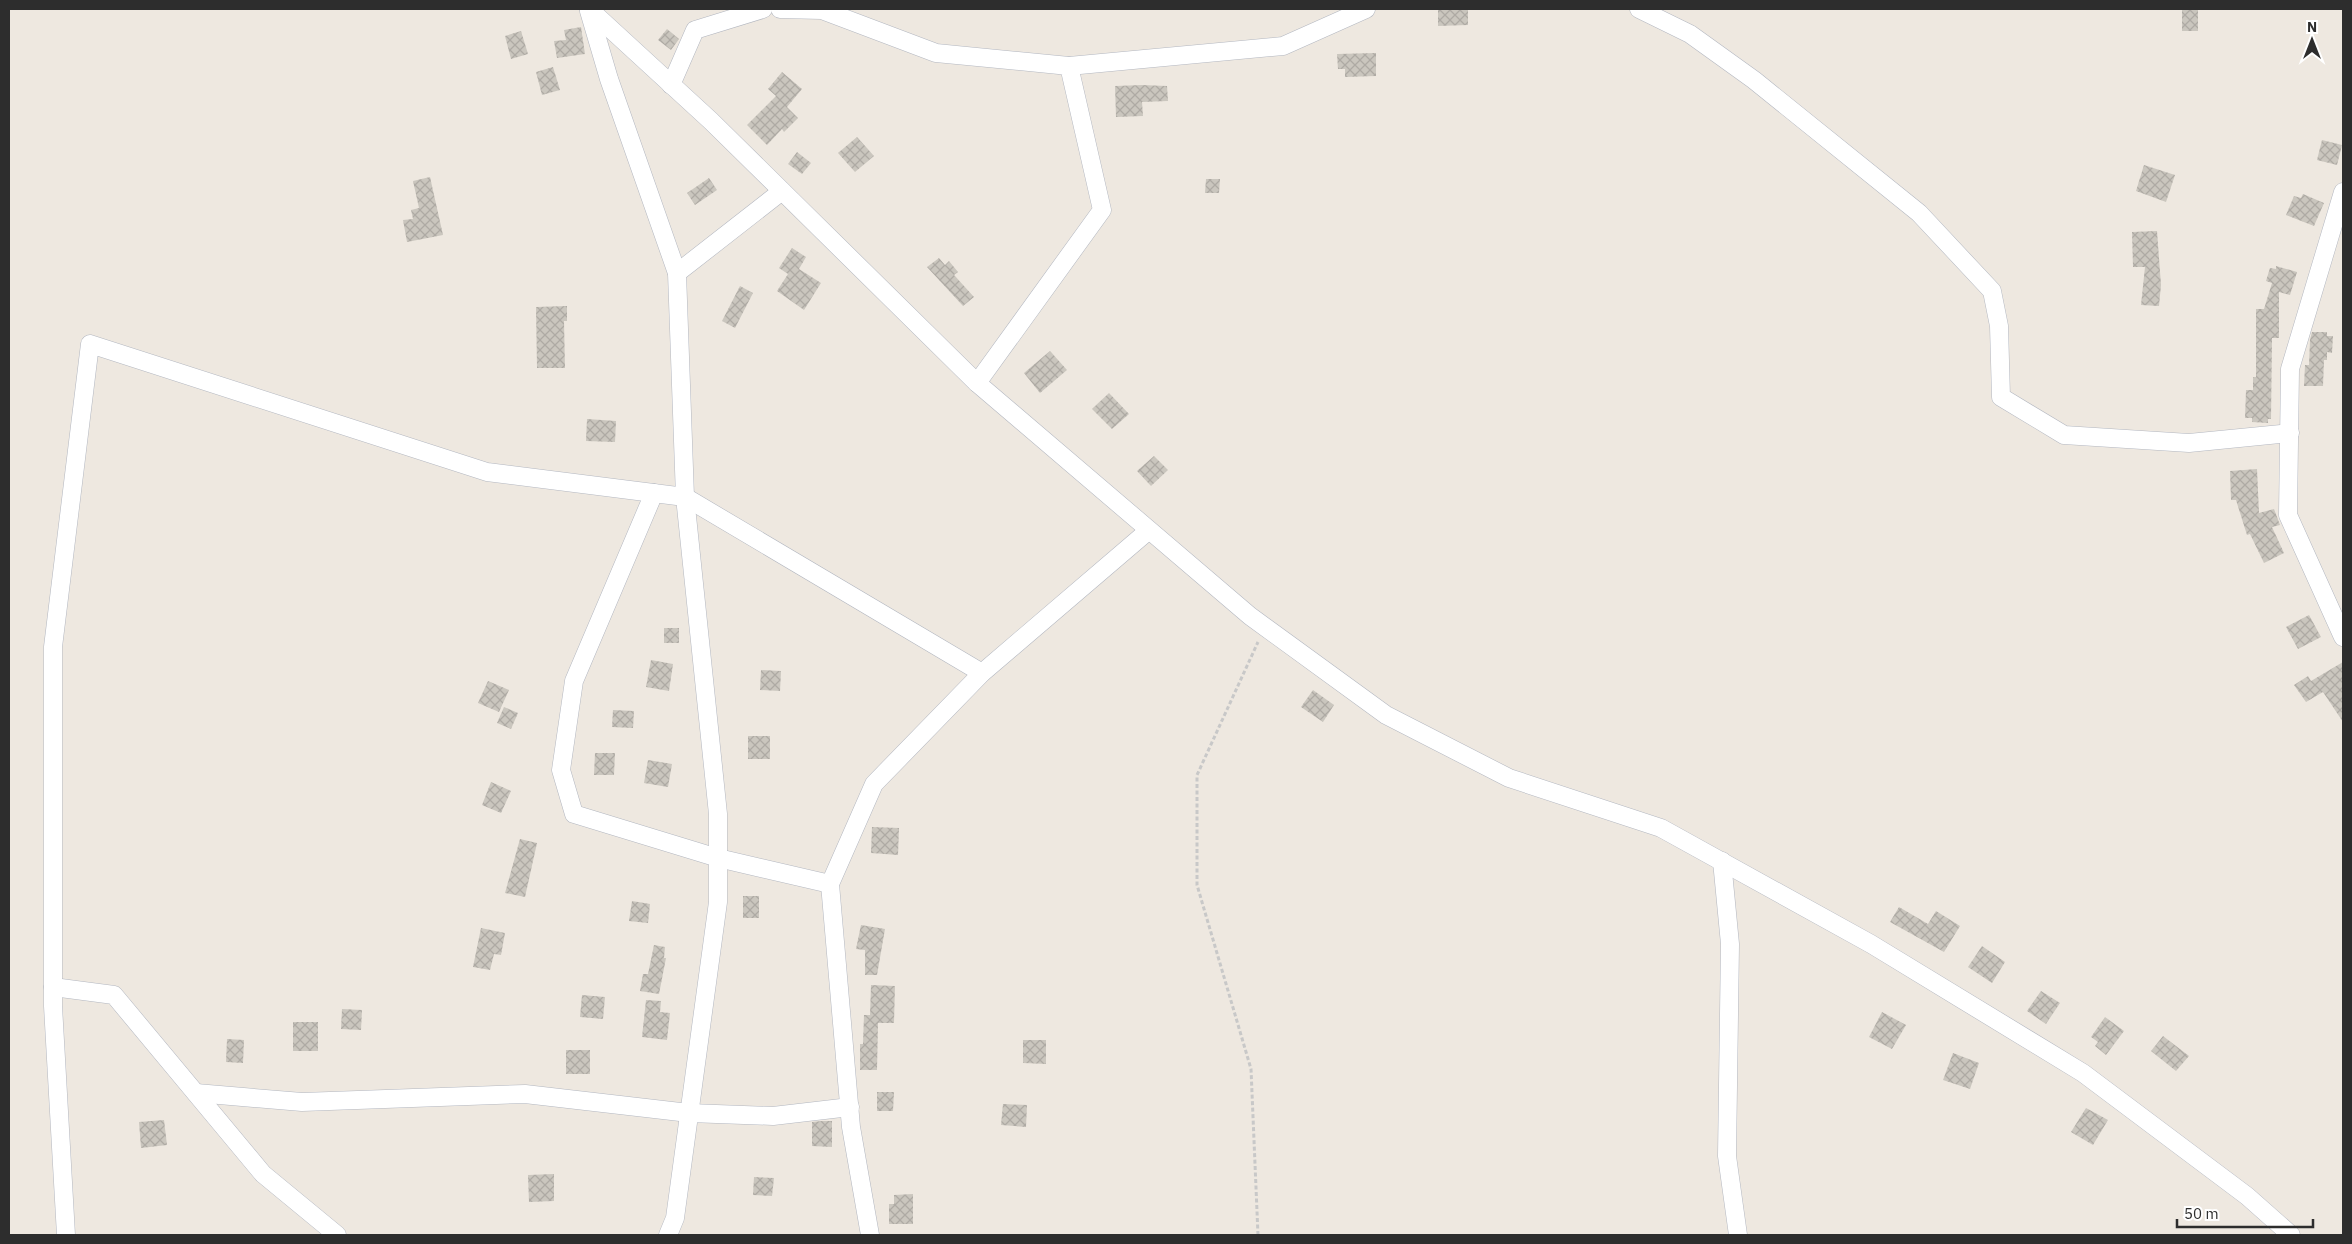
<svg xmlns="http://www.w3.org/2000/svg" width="2352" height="1244" font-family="'IBM Plex Sans',sans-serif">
<defs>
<pattern id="building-cross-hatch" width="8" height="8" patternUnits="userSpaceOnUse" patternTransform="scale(1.25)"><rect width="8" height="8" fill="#cac6be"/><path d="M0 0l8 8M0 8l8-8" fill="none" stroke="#aeaaa4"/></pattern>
</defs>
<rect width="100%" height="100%" fill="#eee8e0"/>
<g fill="url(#building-cross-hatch)">
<polygon points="1438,9 1468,9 1468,25 1438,26"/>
<rect x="2182" y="9" width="16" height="22"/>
<polygon points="581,27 585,54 557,58 554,41 566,40 564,30"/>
<polygon points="667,29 679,39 671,50 658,40"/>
<polygon points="521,31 528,54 511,59 505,36"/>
<polygon points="1376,53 1376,76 1345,77 1345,69 1338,69 1337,54"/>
<polygon points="553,67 560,90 542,95 536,72"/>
<polygon points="782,72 802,89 787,107 798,118 784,132 782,129 767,145 747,125 776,96 768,89"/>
<polygon points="1142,85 1167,86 1168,101 1142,102 1143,116 1116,117 1115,86"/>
<polygon points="857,137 874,156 855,172 838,153"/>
<polygon points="2322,140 2342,145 2337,165 2317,160"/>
<polygon points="797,152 811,163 802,174 788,164"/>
<polygon points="2144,165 2175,175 2166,202 2136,191"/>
<polygon points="430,177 443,235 407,242 403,220 413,219 411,210 419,208 413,181"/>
<polygon points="709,178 717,190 695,205 687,193"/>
<polygon points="1206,179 1220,179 1219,193 1205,193"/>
<polygon points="2303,194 2324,203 2314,226 2286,215 2294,196 2301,198"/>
<polygon points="2157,231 2161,285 2159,306 2141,305 2145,267 2133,267 2132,232"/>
<polygon points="792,248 806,257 799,269 821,283 804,310 777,291 788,274 779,268"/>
<polygon points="939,258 945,265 949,261 958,272 954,275 974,297 963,306 927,267"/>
<polygon points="2276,266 2297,272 2290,295 2279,292 2279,338 2272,338 2271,419 2268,419 2268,423 2252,422 2252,418 2245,418 2246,390 2253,390 2253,377 2256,377 2256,309 2264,309 2272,283 2266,281 2270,268 2276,269"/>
<polygon points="740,286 753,293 735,328 722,321"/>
<polygon points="567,306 567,321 564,321 565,368 537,368 536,307"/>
<polygon points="2312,332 2327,332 2327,336 2333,336 2332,353 2327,352 2327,360 2324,360 2323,386 2304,386 2305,365 2309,365 2310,340"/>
<polygon points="1050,351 1067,370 1040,393 1024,373"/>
<polygon points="1109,393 1129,414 1112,429 1092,409"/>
<polygon points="587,419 616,421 615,442 586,441"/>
<polygon points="1154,456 1168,470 1151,486 1137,471"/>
<polygon points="2257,469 2259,513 2274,509 2280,525 2272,527 2284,553 2264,563 2250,534 2247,535 2236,500 2231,500 2230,471"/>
<polygon points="2309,615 2321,637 2298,649 2286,627"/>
<rect x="664" y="628" width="15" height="15"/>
<polygon points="651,660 673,664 669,691 646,687"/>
<polygon points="2343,662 2343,722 2323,692 2306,702 2294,685 2308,676 2311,681"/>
<polygon points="761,670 781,671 780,691 760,690"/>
<polygon points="488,681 509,690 499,712 478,703"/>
<polygon points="1313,690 1334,705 1323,722 1301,707"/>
<polygon points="504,707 518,713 511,729 497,723"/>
<polygon points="613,710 634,711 633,728 612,727"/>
<rect x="748" y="736" width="22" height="23"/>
<polygon points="595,753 615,753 614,775 594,775"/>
<polygon points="648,760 672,764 668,787 644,783"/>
<polygon points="491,782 511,791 501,813 482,805"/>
<polygon points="872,827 899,828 898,855 871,853"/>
<polygon points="520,839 537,843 525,897 505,893"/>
<rect x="743" y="896" width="16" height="22"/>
<polygon points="632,901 650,904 648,923 629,921"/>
<polygon points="1899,907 1928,924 1936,911 1960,926 1944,952 1890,922"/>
<polygon points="861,925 885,929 877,975 865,975 865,950 856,949"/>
<polygon points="481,928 505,933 501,955 494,954 490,970 473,967"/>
<polygon points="654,945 665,947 664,958 666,958 659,994 640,991 643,974 648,974"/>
<polygon points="1982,946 2005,962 1992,983 1968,967"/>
<polygon points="871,985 895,986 894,1023 878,1023 877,1070 860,1070 860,1044 863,1044 864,1015 870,1015"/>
<polygon points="2041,991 2060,1003 2046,1024 2027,1011"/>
<polygon points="582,995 605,997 603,1019 580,1017"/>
<polygon points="646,1000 661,1001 660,1012 670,1013 667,1040 642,1037"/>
<polygon points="342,1009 362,1010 361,1030 341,1029"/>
<polygon points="1882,1012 1906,1025 1892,1049 1869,1037"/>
<polygon points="2105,1017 2124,1031 2106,1055 2095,1046 2098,1042 2091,1037"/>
<rect x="293" y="1022" width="25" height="29"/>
<polygon points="2163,1036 2189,1056 2176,1071 2151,1051"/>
<polygon points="227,1039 244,1040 243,1063 226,1062"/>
<polygon points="1023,1040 1046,1040 1046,1064 1023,1063"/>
<rect x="566" y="1050" width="24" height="24"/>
<polygon points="1953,1053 1979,1063 1970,1089 1943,1080"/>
<polygon points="877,1092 894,1092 893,1111 877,1111"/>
<polygon points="1003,1104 1027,1105 1026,1127 1001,1125"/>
<polygon points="2086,1108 2108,1120 2093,1145 2071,1132"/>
<polygon points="164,1120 167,1145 141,1148 139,1122"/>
<polygon points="822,1121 832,1121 832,1147 812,1146 812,1122"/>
<polygon points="554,1174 554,1201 529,1202 528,1175"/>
<polygon points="754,1177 774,1178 772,1196 753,1195"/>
<polygon points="913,1194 913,1224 889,1224 889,1204 894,1204 894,1195"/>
</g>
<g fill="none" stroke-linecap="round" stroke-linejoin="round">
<g stroke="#b3b7c0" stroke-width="19">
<g id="street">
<polyline points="589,9 711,121 977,383 1250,616 1386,715 1509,778 1661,828 1871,944 2083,1073 2247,1196 2291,1235"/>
<polyline points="780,9 822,10 936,53 1069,66 1102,210 977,383"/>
<polyline points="1639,9 1690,34 1754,80 1919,213 1992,291 1999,326 2001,397 2064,435 2189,443 2290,433"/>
<polyline points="589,11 609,79 677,273 685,497 718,814 718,902 675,1218 668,1235"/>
<polyline points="1069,66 1283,46 1366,9"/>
<polyline points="671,85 695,30 763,9"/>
<polyline points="2343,192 2290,369 2288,515 2343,637"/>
<polyline points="677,273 782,191"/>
<polyline points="654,493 574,681 561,770 574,814 718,858 830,884"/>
<polyline points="1722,861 1730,944 1727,1156 1738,1235"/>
<polyline points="53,987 114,995 263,1174 337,1235"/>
<polyline points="196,1093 302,1102 525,1094 689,1113 773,1116 850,1107"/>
<polyline points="66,1235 53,1006 53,647 90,344 487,472 685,497 982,673"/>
<polyline points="870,1235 851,1127 830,884 874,784 982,673 1148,531"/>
</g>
</g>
<polyline stroke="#c8c8c8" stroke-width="3" stroke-dasharray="4 2.5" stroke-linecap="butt" points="1258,1235 1251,1069 1197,885 1197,775 1258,642"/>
<use href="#street" stroke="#fff" stroke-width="18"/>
</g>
<rect width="2352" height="1244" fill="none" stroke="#2d2d2d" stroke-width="20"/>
<g transform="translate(2312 40)" stroke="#ffffff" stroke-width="4" paint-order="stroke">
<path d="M0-4L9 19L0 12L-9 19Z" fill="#2d2d2d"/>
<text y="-8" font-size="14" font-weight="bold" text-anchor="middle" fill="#2d2d2d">N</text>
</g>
<path d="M2177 1219v8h136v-8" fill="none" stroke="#2d2d2d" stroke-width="2.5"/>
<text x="2184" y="1219" font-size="15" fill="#2d2d2d" stroke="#ffffff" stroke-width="4" paint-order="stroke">50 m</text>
</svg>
